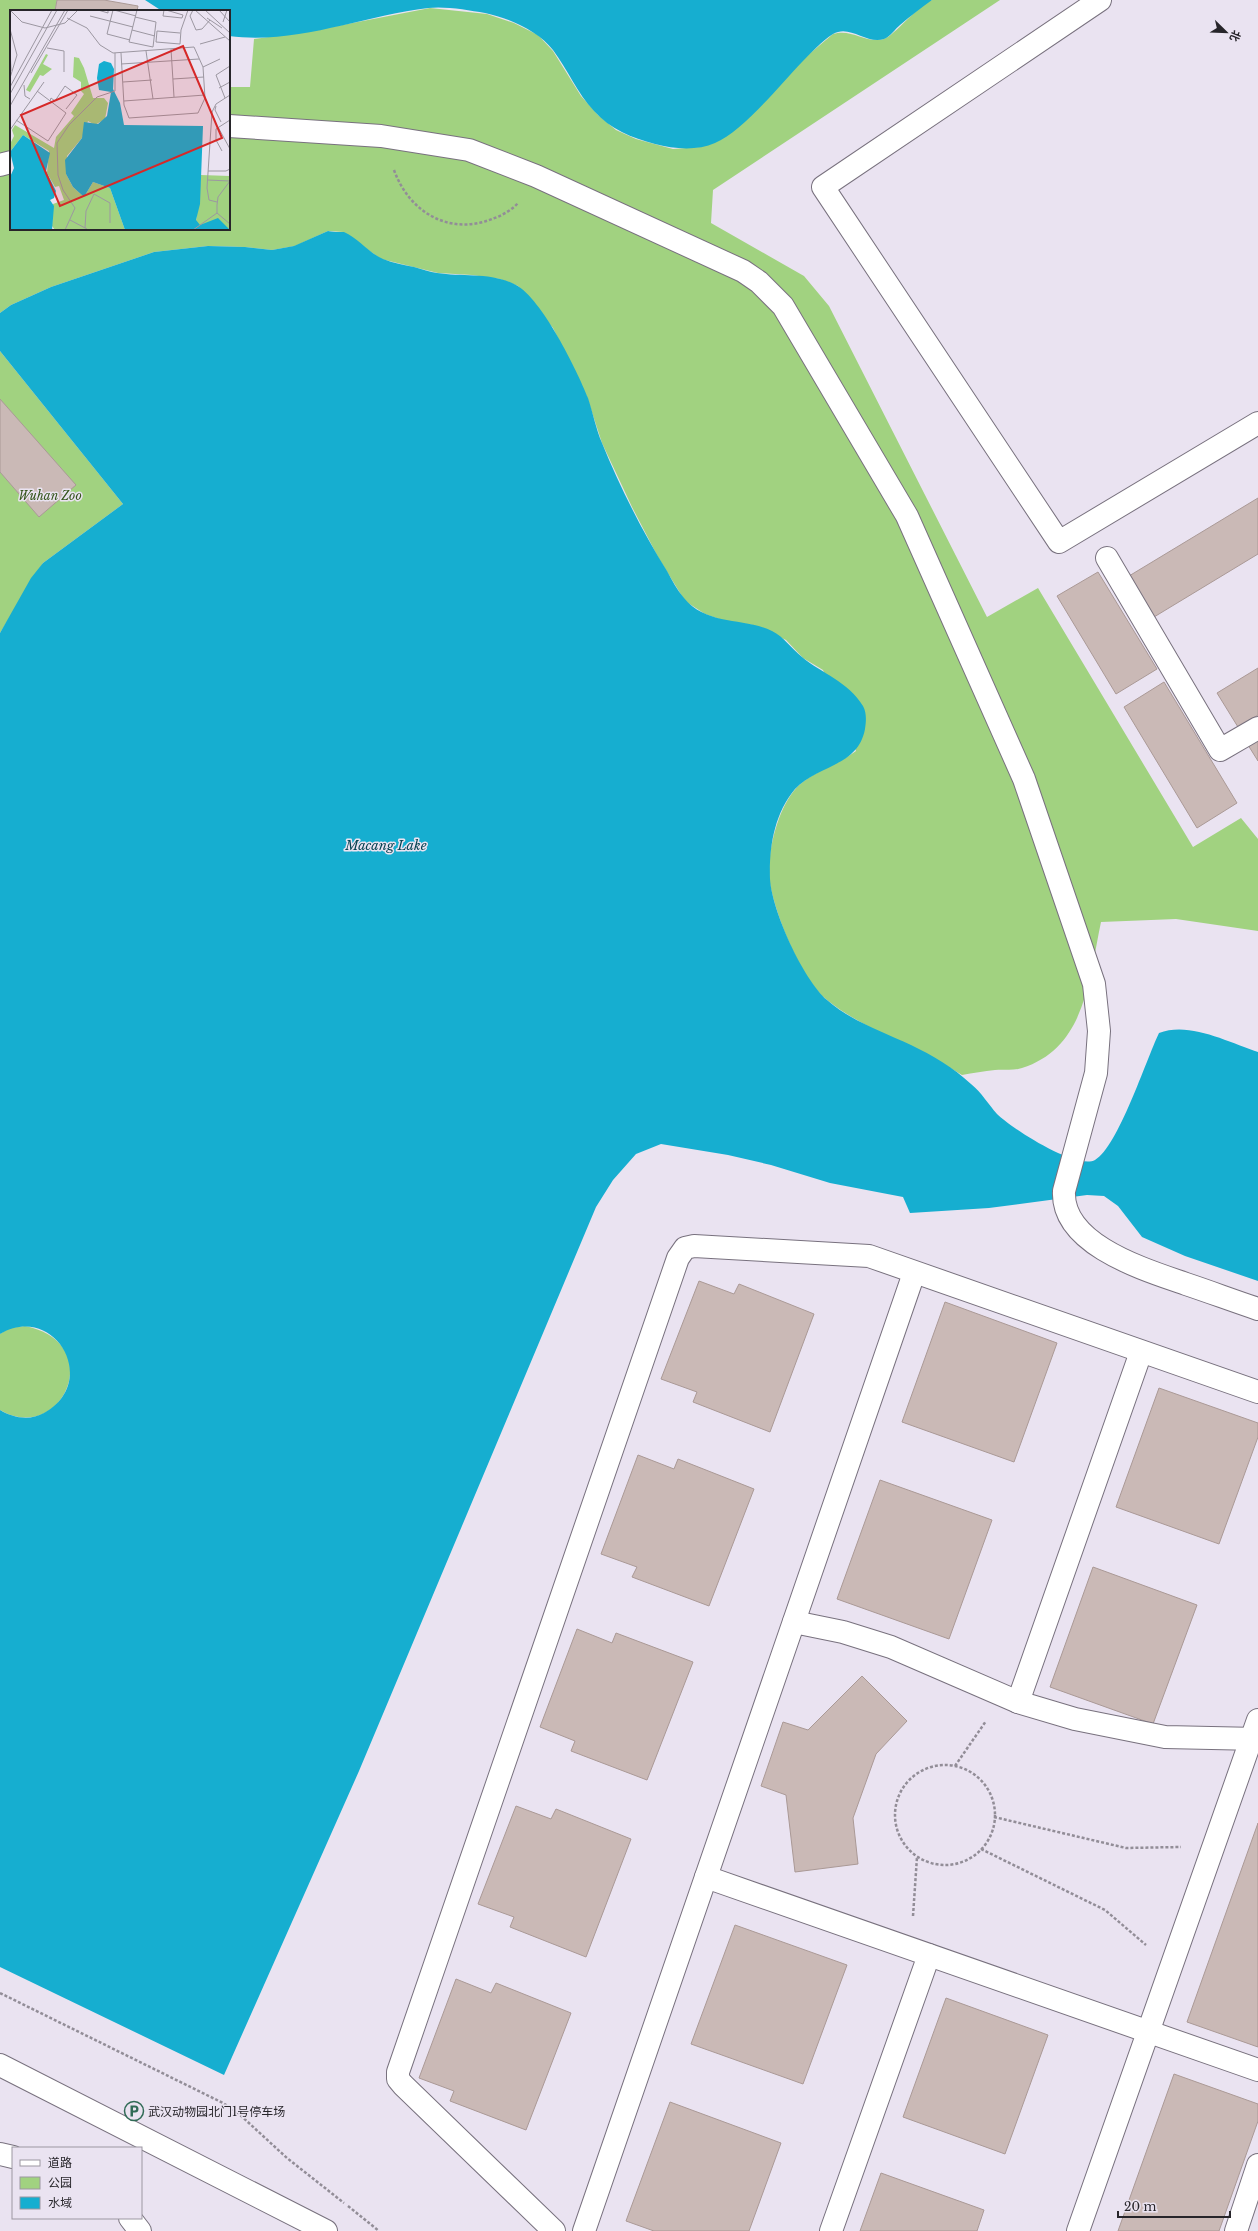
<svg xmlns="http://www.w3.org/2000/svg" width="1258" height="2231" font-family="'Libre Baskerville','Noto Sans SC',serif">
<rect width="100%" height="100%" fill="#eae3f1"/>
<g fill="#a1d280">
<path d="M0,0H57L55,11H11V229H229V87H250L254,39L306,32L430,8L487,14L514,23L538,35L553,51L581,96L598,115L616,130L636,139L673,149L699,147L833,34C852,28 866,44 884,39C894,36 918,5 932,0C940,0 988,0 1000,0L713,190L711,223L804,276L829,306L987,617L1038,588L1193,847L1241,818L1258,839V931L1176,919L1101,922C1089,978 1086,1048 1022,1068C1014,1071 1004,1069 995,1070C984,1071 973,1073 962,1075C919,1048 866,1031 827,1000C801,980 776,916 770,884C766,857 776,814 793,792C807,773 836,766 856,751L823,670L803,658L786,640L753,625L725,621L705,614L685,601L658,557L632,507L602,443L587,397L553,328L518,286L500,279L472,275L438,273L381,259L343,232L328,231L295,246L272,250L245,247L208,246L154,252L51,287L11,305L0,313Z"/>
<polygon points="0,351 123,504 43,563 0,633"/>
<path d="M25,1326C109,1343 61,1446 0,1410V1334L9,1328Z"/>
</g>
<g fill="#16aed0">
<path d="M145,0H932C921,8 910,16 900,25C895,29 890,37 884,39C867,45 850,24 833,34C822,41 811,53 802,62C781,84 742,132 715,143C697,151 674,149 655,144C632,138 610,129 594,111C577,93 568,70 553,50C538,31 509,18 485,13C468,10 445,6 428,8C362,16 296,45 229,36V11H162Z"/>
<path d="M328,231C330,232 342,232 344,232C358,238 369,253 383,259C393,263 404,265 414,267C422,269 430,272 437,273C463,277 492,272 516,285C542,299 577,370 588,398C593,413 596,429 602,443C620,487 642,531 667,571C672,580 677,590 684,598C707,626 743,617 772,631C784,637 791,648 802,657C821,673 849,682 863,706C867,713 866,722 865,729C858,767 817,765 795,789C774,814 769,848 770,879C772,911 803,979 827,1000C851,1021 883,1032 911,1045C932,1055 954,1068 971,1084C982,1093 988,1104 997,1114C1011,1128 1076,1170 1095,1160C1118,1147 1146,1060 1159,1033C1189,1021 1228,1042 1258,1052V1281L1185,1256L1142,1237L1118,1206L1104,1196L1087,1195L989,1208L910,1213L903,1197L830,1183L771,1165L728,1155L661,1144L636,1154L613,1180L596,1207L359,1771L224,2075L0,1967V1410C13,1418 30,1421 44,1413C101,1381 54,1302 0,1334V633L31,578L43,563L123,504L0,351V313L11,305L51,287L154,252L208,246L245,247L272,250L294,246Z"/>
</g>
<g fill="#cab9b6" stroke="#aa9996">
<polygon points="57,0 104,0 138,6 137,11 55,11"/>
<polygon points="0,399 76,485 39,517 0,472"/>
<polygon points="1258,498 1258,554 1154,617 1129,576"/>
<polygon points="1098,572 1157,669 1116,694 1057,596"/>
<polygon points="1258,668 1258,715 1238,727 1217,693"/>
<polygon points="1164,682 1237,803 1197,828 1124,707"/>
<polygon points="1258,739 1258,761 1248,745"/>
<polygon points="699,1281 734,1294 739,1284 814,1314 770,1432 693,1402 697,1392 661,1379"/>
<polygon points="945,1302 1057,1343 1014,1462 902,1422"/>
<polygon points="1159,1388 1258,1423 1258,1437 1219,1544 1116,1507"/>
<polygon points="638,1455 674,1469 678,1459 754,1489 709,1606 632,1577 637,1567 601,1554"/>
<polygon points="880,1480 992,1520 949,1639 837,1599"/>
<polygon points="1093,1567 1197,1605 1153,1724 1050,1687"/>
<polygon points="577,1629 612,1643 616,1633 693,1662 647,1780 571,1751 575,1741 540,1727"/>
<polygon points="862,1676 907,1721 876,1754 853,1818 858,1864 795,1872 786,1795 761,1786 783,1722 808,1730"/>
<polygon points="516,1806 551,1819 556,1809 631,1839 586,1957 510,1927 514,1917 478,1904"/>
<polygon points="1258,1823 1258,2047 1187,2022"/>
<polygon points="735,1925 847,1965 803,2084 691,2044"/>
<polygon points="456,1979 491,1993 496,1983 571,2013 526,2130 450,2101 454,2091 419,2078"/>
<polygon points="946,1998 1048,2035 1005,2154 903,2117"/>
<polygon points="1174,2074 1258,2104 1258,2121 1219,2231 1118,2231"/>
<polygon points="670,2102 781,2143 749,2231 654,2231 626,2221"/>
<polygon points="881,2173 984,2210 977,2231 860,2231"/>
</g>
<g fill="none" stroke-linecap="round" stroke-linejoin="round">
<g stroke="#78717e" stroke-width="24">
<g id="minor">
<polyline points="1100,0 823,187 1059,542 1258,423"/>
<path d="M229,126L381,136L469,150L536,176L743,271L759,282L783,306L907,516L1024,779L1094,984L1099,1031L1096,1073L1064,1191C1061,1245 1146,1270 1186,1284C1210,1292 1234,1301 1258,1309"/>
<polyline points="0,165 11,162"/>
<polyline points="1107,558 1220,750 1258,728"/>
<polyline points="794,1622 843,1632 891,1647 1018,1702 1075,1719 1165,1737 1258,1739"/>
<polyline points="1018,1702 1141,1352"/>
<polyline points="706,1877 1258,2070"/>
<polyline points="0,2065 326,2231"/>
<polyline points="0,2154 13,2157"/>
<polyline points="130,2218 140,2231"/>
<polyline points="554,2231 403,2085 398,2079 398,2072 678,1258 685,1248 694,1246 869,1256 1258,1392"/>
<polyline points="584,2231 914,1273"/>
<polyline points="831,2231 929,1955"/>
<polyline points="1078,2231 1258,1720"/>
<polyline points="1236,2231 1258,2165"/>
</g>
</g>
<g stroke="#928d97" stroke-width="2.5" stroke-dasharray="3 2" stroke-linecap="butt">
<path d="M394,170C409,212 449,236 492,219C501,216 512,210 518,203"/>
<circle cx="945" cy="1815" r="50"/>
<polyline points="955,1766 986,1721"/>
<polyline points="994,1817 1126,1848 1181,1847"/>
<polyline points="981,1849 1105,1910 1146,1945"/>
<polyline points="913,1916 917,1857"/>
<polyline points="0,1993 223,2103 238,2113 287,2158 344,2203"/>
<polyline points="348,2206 379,2231"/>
</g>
<use href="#minor" stroke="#fff" stroke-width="22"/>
</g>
<defs>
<g id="parking-ring" transform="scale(1)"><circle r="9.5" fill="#eae3f1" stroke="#306b56" stroke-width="1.5"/><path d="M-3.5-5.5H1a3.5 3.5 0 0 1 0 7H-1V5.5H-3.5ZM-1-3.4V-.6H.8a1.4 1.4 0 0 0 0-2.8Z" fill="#306b56"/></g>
</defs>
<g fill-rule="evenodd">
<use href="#parking-ring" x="134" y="2111"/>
</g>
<g text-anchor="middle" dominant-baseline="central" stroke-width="3" stroke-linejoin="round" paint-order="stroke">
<g font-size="12" font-style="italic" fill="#35551c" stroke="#eae3f1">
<text x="50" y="495">Wuhan Zoo</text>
</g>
<g font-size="12" fill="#27252a" stroke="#eae3f1" text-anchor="start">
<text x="148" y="2111">武汉动物园北门1号停车场</text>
</g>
<g font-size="13" font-style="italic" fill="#054251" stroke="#eae3f1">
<text x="386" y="845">Macang Lake</text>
</g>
</g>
<g transform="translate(10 10)">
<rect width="220" height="220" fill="#eae3f1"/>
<path d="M36,44L38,45L33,54L42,59L33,66L30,65L20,82L16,80ZM64,47L69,48L74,58L83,88H94L98,93L95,109L85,115L78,111L72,128L57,146L56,164L63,177L74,187L83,172L100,178L115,220H45L42,216L43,194L54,190L49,176L45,177L37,163L39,141L13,125L0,142V134L4,126L2,120L5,115L44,138L46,127L64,106L61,103L74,84L71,81V72L63,67ZM191,165L220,166V220H168L186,211Z" fill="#a1d280"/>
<path d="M94,51L101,53L104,59L103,79L110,93L114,115L193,116L190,194L186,210L190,215L208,208L220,220H115L100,178L83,172L74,187L63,177L56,164L55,150L72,128L74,112L88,114L97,106L101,82L89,80L87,68L89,54ZM13,125L40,143L36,161L46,181L44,188L40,190L44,196L42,220H0V167L4,158L0,142Z" fill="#16aed0"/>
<path fill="none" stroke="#9c97a1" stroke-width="1" d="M0,0L12,12L35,18L55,13L68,0M88,0L98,3V0M103,0L97,24L120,30M104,0L126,6M154,0L153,6L172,8L173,5M156,0L173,5M183,0L180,6L186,20L192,19L200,10M185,0L220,31M195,0L220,23M209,0L220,12M80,6L123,17M125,7L146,12L143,37L119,32L127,0M57,8L77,18L90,35L103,43L184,37L193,57L195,88L188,103L119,108L114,95L111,43M197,8L212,18M213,12L217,0M0,19L7,45L0,68M122,20L145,26M170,23L147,21L146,32L170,34L171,20L178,0M190,34L215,27M0,37L1,61M37,38L54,41V62M161,39L164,87M136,41L143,89M111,54L189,49M193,57L210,49M21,63L58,0M163,69L194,67M113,72L142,70M14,75L15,86L20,89M0,77L42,0M209,78L220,72M0,84L47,0M215,88L206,65L220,56M40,91L41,88L45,91L55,76L67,85L56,99M114,91L195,85M0,96L55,0M206,96L205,100L211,112M6,110L38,131L56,103L27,81M208,117L220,139M0,120L34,72M212,141L206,130V119L220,110M198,161H216L220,159M197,170L220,171M220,171L208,187L207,195V203L220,214M207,192L199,190L197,178L202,102L206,94L220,85M60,210L77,219M75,218L76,201L84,184L100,193V213M55,220L65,198L53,180L48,165L47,133L59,115L87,87L105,81V43M183,220L207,203"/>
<path fill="#d62828" fill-opacity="0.15" stroke="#d62828" stroke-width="2" d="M173,36L212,128L50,196L11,105Z"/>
<rect width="220" height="220" fill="none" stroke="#27252a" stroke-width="2"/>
</g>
<rect x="12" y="2147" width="130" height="72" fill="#eae3f1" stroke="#9c97a1"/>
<rect x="20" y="2160" width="20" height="6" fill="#ffffff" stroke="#9c97a1"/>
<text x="48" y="2167" font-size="12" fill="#27252a">道路</text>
<rect x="20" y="2177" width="20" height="12" fill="#a1d280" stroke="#9c97a1"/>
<text x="48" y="2187" font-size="12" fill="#27252a">公园</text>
<rect x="20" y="2197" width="20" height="12" fill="#16aed0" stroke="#9c97a1"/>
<text x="48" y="2207" font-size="12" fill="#27252a">水域</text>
<g transform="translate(1226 32) rotate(113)" stroke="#eae3f1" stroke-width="3" paint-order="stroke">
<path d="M0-3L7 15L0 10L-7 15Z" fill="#27252a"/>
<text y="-6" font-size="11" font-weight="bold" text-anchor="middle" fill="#27252a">北</text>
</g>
<path d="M1118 2211v6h112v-6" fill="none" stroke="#27252a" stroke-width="2"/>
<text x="1124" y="2211" font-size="12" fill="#27252a" stroke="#eae3f1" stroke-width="3" paint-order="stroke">20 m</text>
</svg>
